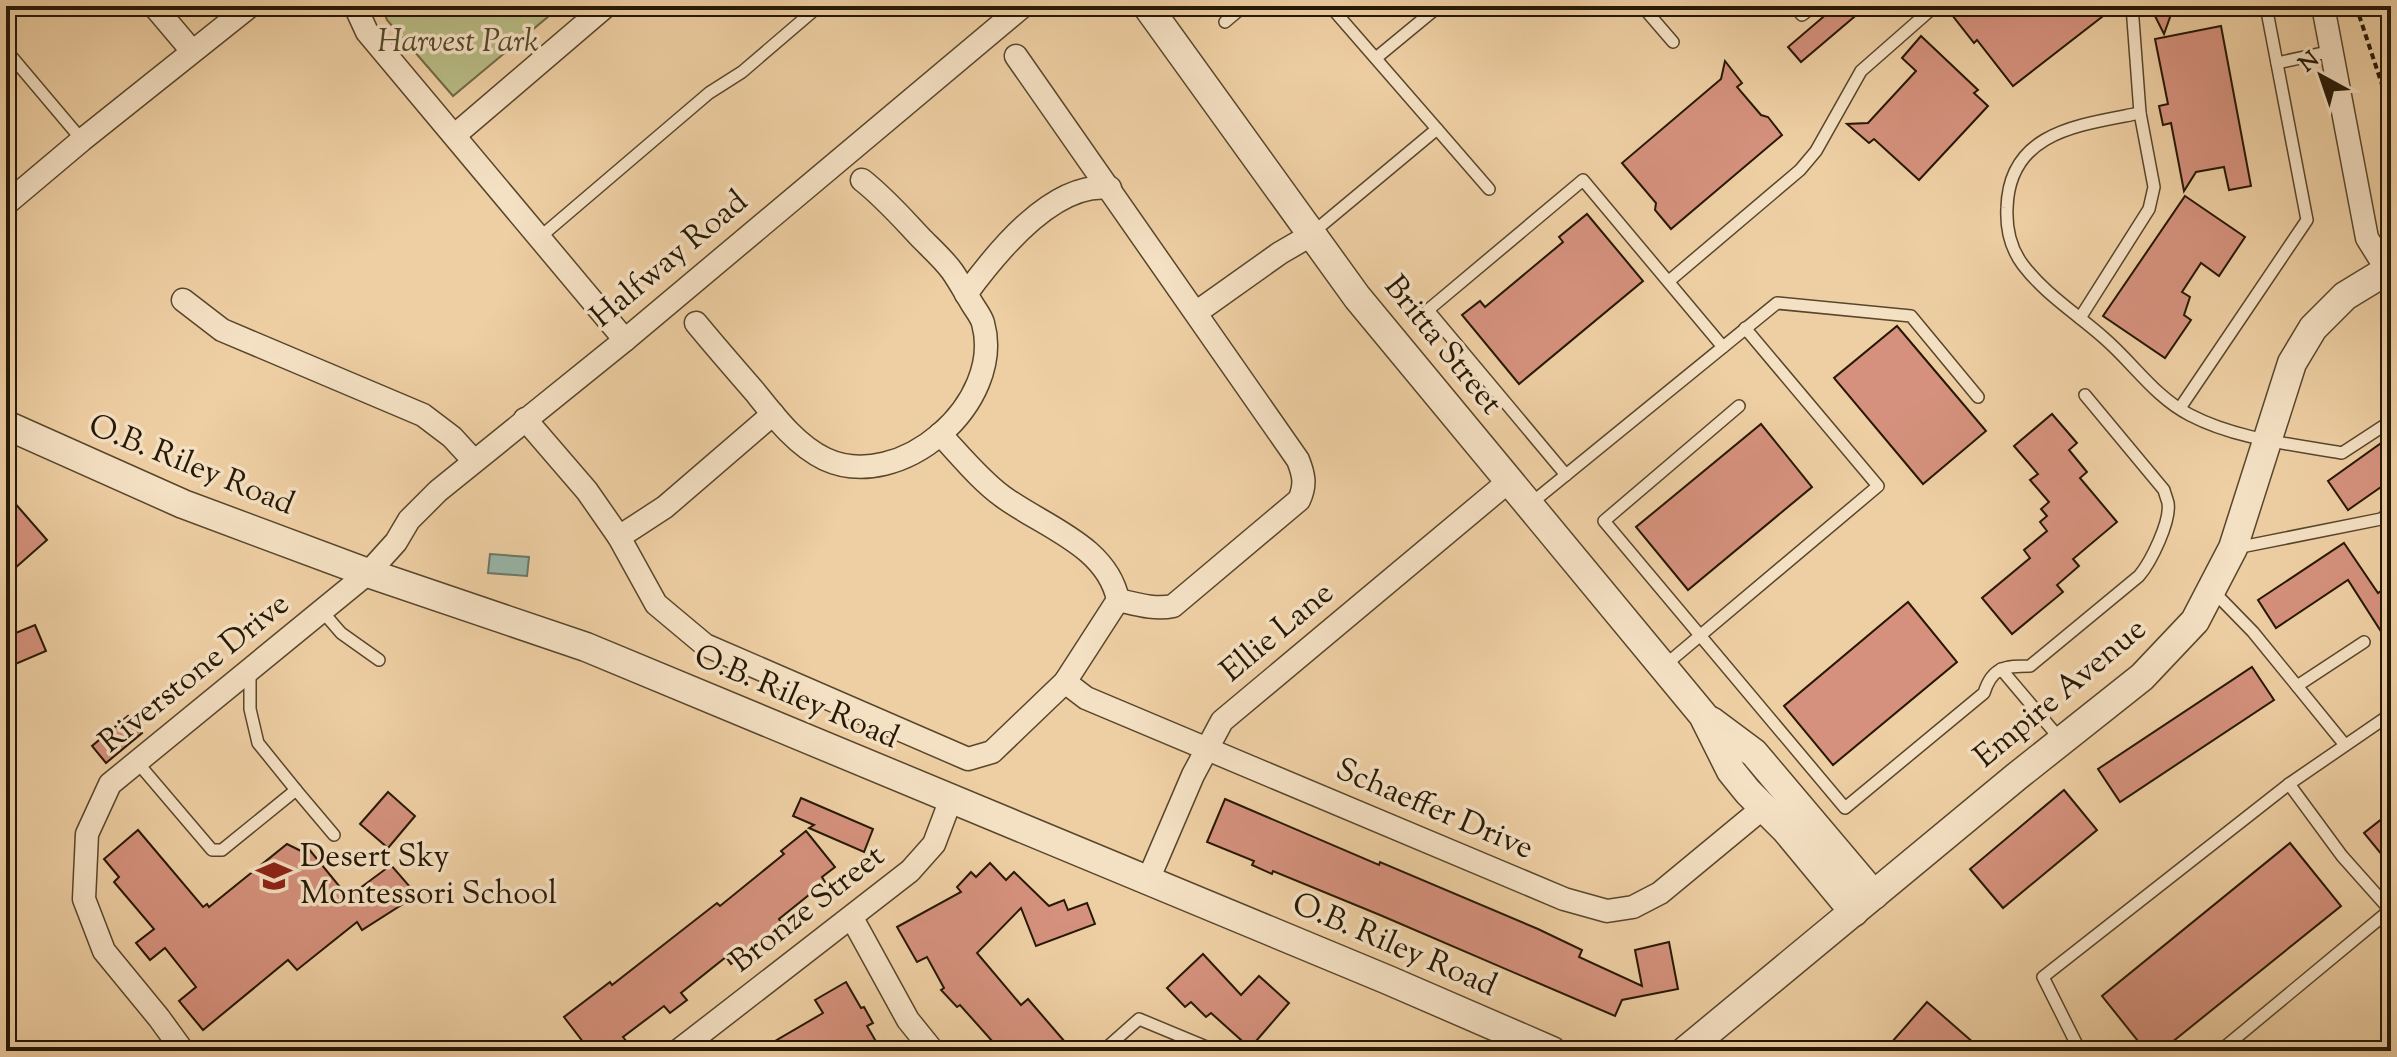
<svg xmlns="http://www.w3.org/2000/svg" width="2397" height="1057" font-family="'Sorts Mill Goudy',serif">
<rect width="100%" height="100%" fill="#eecfa3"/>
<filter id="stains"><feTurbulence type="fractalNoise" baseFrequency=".0025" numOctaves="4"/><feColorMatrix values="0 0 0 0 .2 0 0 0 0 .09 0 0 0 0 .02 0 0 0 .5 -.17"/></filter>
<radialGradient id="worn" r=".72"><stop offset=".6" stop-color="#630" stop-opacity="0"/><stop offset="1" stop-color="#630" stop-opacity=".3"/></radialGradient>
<polygon fill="#b8bb85" stroke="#6f6a45" stroke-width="2" points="382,6 561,6 453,96 387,20"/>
<polygon fill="#99b6aa" stroke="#6b7768" stroke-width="2" points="490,554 529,557 527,576 488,573"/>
<g fill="#d5917d" stroke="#261805" stroke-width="2">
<polygon points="1836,6 1867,6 1801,62 1788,47"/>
<polygon points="1945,6 2116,6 2013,86 1977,40 1974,43"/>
<polygon points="2150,6 2174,6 2164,34"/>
<polygon points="2221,26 2251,186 2229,190 2224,167 2196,172 2184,191 2171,123 2163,125 2159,106 2168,104 2155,39"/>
<polygon points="1921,36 1978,90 1974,93 1988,106 1919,180 1874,139 1869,143 1847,124 1868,123 1916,71 1902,58"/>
<polygon points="1725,61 1742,83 1737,87 1761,115 1768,117 1782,135 1671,229 1655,210 1656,203 1622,163 1721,79"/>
<polygon points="2185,196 2245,237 2219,276 2201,263 2182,292 2190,297 2184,315 2191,320 2165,358 2103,316"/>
<polygon points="1587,214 1643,281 1519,384 1462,315 1480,301 1485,307 1563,242 1559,237"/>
<polygon points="1897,326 1986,431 1923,484 1834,378"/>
<polygon points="2052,414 2077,443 2069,450 2087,472 2080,478 2117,522 2073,559 2079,566 2057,585 2063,592 2012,634 1982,598 2030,558 2024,550 2047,531 2040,522 2047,516 2041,509 2049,502 2030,480 2038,474 2014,446"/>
<polygon points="1761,424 1812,487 1688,590 1636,527"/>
<polygon points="2391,436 2391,480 2348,510 2328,481"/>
<polygon points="6,493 47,540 6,576"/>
<polygon points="2344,543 2378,593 2391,584 2391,647 2348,580 2276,628 2258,600"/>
<polygon points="1908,602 1957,662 1833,765 1784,706"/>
<polygon points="35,625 46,651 6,668 6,637"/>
<polygon points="2252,667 2274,700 2120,802 2098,769"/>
<polygon points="128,716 142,733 106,763 92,746"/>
<polygon points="2064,790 2097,830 2003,908 1970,869"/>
<polygon points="388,792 415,816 388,848 360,824"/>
<polygon points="801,798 873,829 864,852 809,828 814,825 793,816"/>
<polygon points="1225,799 1379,865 1380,862 1538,929 1582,950 1579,957 1642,986 1635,950 1669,942 1678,989 1622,1000 1615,1016 1380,915 1273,871 1272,874 1252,865 1254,861 1207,842"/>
<polygon points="2383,818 2391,828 2391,866 2364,833"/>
<polygon points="138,830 203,907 207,904 209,907 287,844 303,852 308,848 348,897 391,865 417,895 362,930 357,922 297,970 288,960 203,1030 179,1001 196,987 165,948 150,960 136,943 154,929 114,882 119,877 104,859"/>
<polygon points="806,831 835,867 822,877 825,882 779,919 782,924 731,964 726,957 681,993 687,1000 670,1013 664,1006 623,1037 627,1042 615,1051 590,1051 564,1017 610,982 612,985 717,903 720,906 784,854 781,851"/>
<polygon points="2290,843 2341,906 2161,1051 2146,1051 2102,996"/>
<polygon points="990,863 1006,880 1014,872 1049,906 1064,900 1068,910 1087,903 1095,924 1036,946 1021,908 977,953 1021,1005 1028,999 1065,1042 1055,1051 1001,1051 960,1005 957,1007 941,990 944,988 927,957 917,962 897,927 961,892 957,887 971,872 976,877"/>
<polygon points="1203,954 1241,995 1259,976 1289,1003 1250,1048 1211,1013 1206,1017 1191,1002 1185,1007 1167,988"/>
<polygon points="846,982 861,1008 864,1007 873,1023 867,1026 878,1045 868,1051 758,1051 823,1013 815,1000"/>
<polygon points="1927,1002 1983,1051 1884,1051"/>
</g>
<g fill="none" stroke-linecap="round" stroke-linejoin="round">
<g stroke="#58462c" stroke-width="14">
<g id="service">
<polyline points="1330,6 1437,129"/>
<polyline points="1642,6 1673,42"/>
<polyline points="1794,6 1802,15 1814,6"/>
<polyline points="1225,22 1244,6"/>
<polyline points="6,50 82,140"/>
<polyline points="1376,58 1439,6"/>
<polyline points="2277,63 2332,51"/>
<path d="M2140,113C2080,125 2009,131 2007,208C2006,228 2011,249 2023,265C2045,294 2077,314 2104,338C2133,363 2155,397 2190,415C2236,439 2291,444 2342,453L2391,421"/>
<polyline points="1311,234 1437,129 1489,189"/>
<polyline points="539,238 709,93 742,72 819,6"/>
<polyline points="1669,281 1800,170 1816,151 1861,71 1935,6"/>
<polyline points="2080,318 2149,209 2154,187 2140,113 2132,6"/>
<path d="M1739,406L1604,521L1845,808L1984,693C1992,667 2005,666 2030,666L2139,576C2151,562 2171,521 2168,503C2168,502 2164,491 2164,490L2085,395"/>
<polyline points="2180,408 2307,220 2266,6"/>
<polyline points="1566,475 1428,310 1583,180 1723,347"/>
<polyline points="1529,505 1777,303 1911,316 1978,397"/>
<polyline points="2236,548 2381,519 2391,512"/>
<polyline points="2213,591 2253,632 2345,745"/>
<polyline points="322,611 341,633 379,660"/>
<polyline points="1664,666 1878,486 1745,328"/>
<polyline points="2001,669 2061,740"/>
<polyline points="2297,686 2364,642"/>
<polyline points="137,762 212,850 222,850 296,790 258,743 250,709 250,670"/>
<polyline points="2289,784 2342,856 2391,911"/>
<polyline points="296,790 334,835"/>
<polyline points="1103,1051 1139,1019 1216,1051"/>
<polyline points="2080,1051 2043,977 2289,784 2391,714"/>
<polyline points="2220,1051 2390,910"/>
</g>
</g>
<g stroke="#58462c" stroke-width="25">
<g id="minor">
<polyline points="154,6 192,51"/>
<polyline points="355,6 367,32 625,340"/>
<polyline points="2323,6 2367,238 2387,270"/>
<path d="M1016,56L1298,460C1304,475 1306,485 1299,500L1173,606C1154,610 1136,604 1118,600"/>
<polyline points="455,135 606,6"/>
<polyline points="6,204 82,140 250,6"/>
<path d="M966,294C996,253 1053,181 1110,188"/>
<polyline points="183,300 222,330 423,415 452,437 474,461"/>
<polyline points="1197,312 1280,253 1311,235"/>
<path d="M696,323C715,346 735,369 755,392C775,417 796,445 825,459C900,494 1005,403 983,323C981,316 975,309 971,302C965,292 959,281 952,271C944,260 933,250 923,240C903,219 885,198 862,180"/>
<path d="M525,419L587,491L619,537L656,604L705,645L968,759L992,752L1065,682L1118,600C1107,545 1042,526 1002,496C979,479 960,455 940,434"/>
<polyline points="619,537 665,507 773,414"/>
<polyline points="1065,682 1086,698 1564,899 1607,911 1633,907 1660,893 1764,807"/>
<polyline points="1148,880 1193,775 1222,721 1509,481"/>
<polyline points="852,918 908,1020 933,1051"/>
<polyline points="183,1051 159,1018 104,951 84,899 87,834 110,784 368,573 396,542 409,520 438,491 625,340 1023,6"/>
<polyline points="678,1051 910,871 934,844 951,799"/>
</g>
</g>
<g stroke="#58462c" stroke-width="31">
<g id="tertiary">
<polyline points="1147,6 1357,297 1703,715 1731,771 1748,792 1786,830 1854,912"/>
<polyline points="6,425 183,504 368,573 586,647 1388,980 1552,1051"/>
<polyline points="1711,721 1754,753 1874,895"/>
<polyline points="1685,1051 2016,777 2142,677 2195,621 2233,548 2292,363 2313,328 2345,296 2391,268"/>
</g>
</g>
<polyline stroke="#261805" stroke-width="4" stroke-dasharray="6 4" stroke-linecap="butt" points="2356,6 2391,112"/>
<use href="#service" stroke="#f4e0c3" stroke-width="11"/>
<use href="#minor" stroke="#f4e0c3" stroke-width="22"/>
<use href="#tertiary" stroke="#f4e0c3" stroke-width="28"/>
</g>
<defs>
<g id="school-bare" transform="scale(2.76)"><path d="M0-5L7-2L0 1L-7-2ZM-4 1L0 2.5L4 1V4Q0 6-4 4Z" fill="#8f2418" stroke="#f4e0c3" stroke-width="2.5" paint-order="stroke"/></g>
</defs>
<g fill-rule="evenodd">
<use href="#school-bare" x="274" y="876"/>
</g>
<g text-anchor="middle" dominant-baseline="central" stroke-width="7" stroke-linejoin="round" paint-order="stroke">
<g font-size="32" font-style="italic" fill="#52492b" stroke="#f4e0c3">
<text x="458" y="43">Harvest Park</text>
</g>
<g font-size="32" fill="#261805" stroke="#f4e0c3">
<text transform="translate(670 260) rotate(-40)">Halfway Road</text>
<text transform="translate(1442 346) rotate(51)">Britta Street</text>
<text transform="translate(191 466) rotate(22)">O.B. Riley Road</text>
<text transform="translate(1278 633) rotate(-40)">Ellie Lane</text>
<text transform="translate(195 674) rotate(-39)">Riverstone Drive</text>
<text transform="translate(2061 694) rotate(-40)">Empire Avenue</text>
<text transform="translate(796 698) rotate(23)">O.B. Riley Road</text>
<text transform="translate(1434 810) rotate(23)">Schaeffer Drive</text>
<text transform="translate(808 910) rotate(-38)">Bronze Street</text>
<text transform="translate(1394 946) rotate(23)">O.B. Riley Road</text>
</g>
<g font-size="32" fill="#261805" stroke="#f4e0c3" text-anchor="start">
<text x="300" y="858">Desert Sky<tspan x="300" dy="37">Montessori School</tspan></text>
</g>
</g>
<rect width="2397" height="1057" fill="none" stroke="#eecfa3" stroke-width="32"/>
<rect x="8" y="8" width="2381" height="1041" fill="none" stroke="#261805" stroke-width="4"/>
<rect x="16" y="16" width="2365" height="1025" fill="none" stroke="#261805" stroke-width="2"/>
<g transform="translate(2321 76) rotate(320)" stroke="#f4e0c3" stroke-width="6" paint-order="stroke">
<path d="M0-6L14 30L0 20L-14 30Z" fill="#261805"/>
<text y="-12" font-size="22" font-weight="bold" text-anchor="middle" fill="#261805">N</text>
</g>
<rect width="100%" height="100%" filter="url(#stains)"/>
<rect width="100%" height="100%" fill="url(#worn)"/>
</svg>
